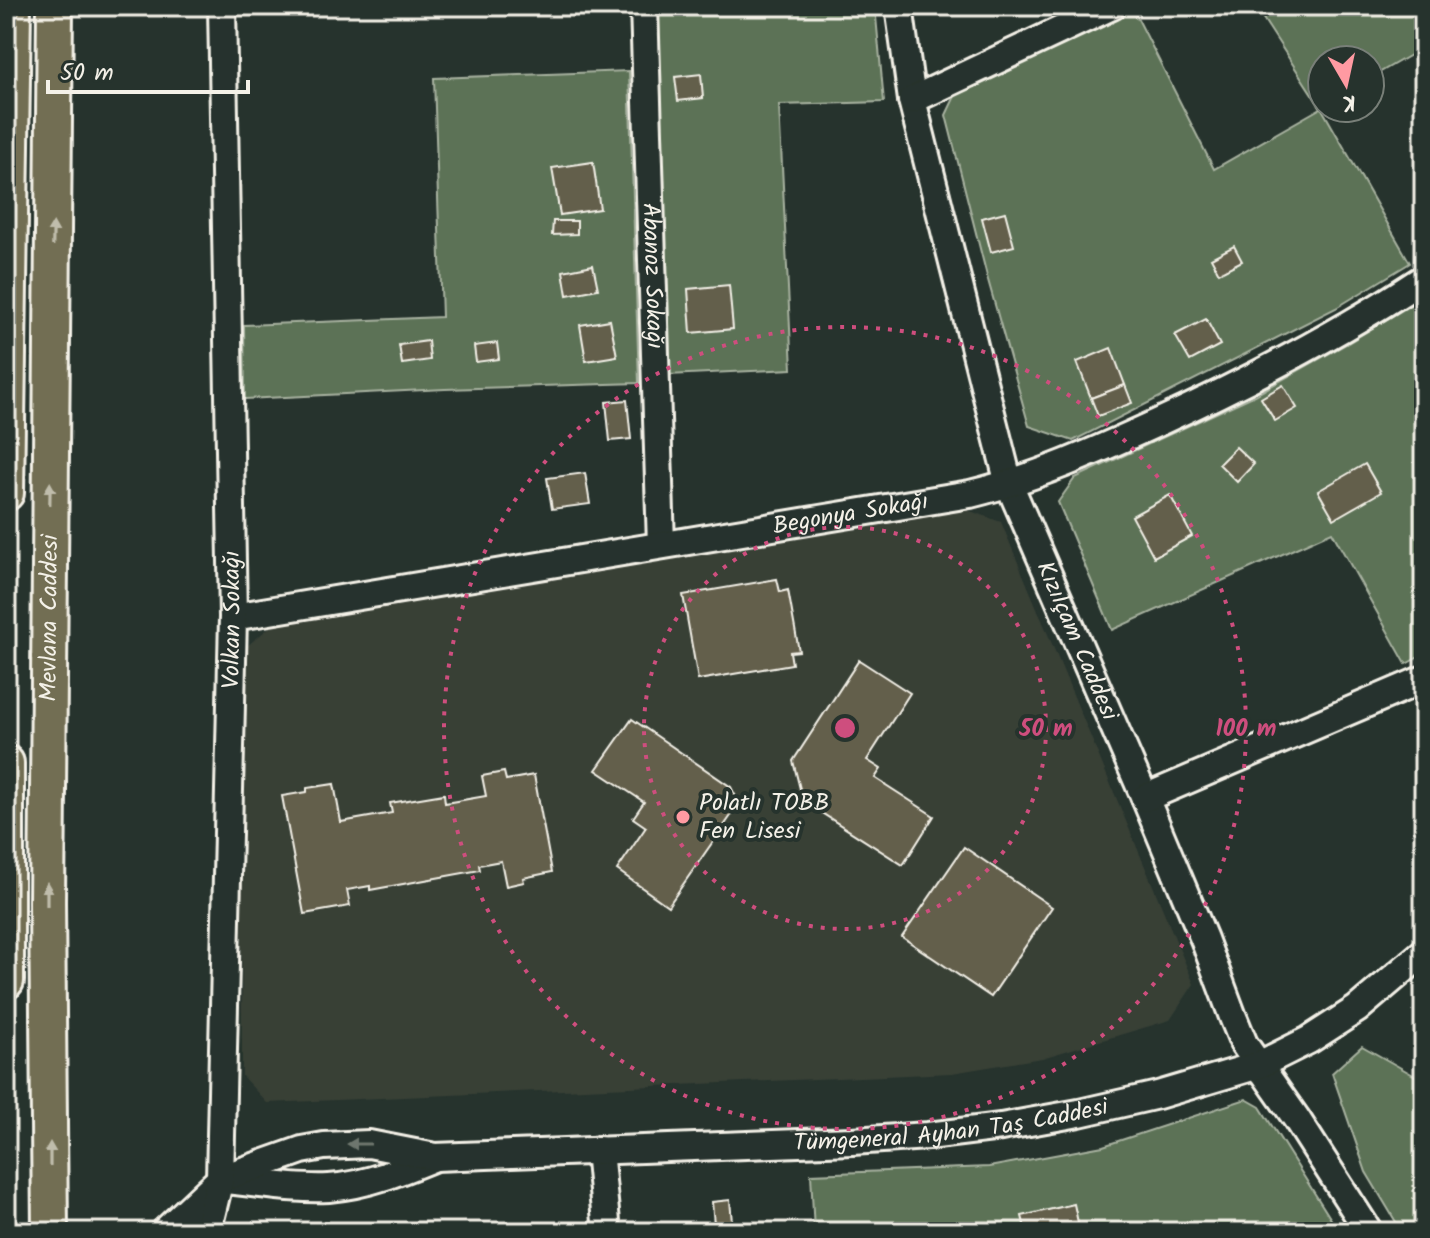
<svg xmlns="http://www.w3.org/2000/svg" width="1430" height="1238" font-family="Kalam,sans-serif">
<rect width="100%" height="100%" fill="#26332d"/>
<filter id="ink" filterUnits="userSpaceOnUse"><feTurbulence type="fractalNoise" baseFrequency=".0125" numOctaves="2"/><feDisplacementMap in="SourceGraphic" scale="16" xChannelSelector="R" yChannelSelector="G"/><feConvolveMatrix kernelMatrix="1 2 1 2 8 2 1 2 1" color-interpolation-filters="sRGB"/></filter>
<g filter="url(#ink)">
<polygon fill="#384036" points="962,508 1001,522 1194,984 1170,1020 1042,1058 952,1073 267,1103 242,1076 241,651 276,622"/>
<g fill="#5c7257" stroke="#a8b2a0" stroke-width="2">
<polygon points="654,6 875,6 884,102 779,105 792,369 668,375"/>
<polygon points="1255,6 1424,6 1424,47 1370,78 1370,60 1322,60 1322,109 1410,263 1336,308 1073,441 1029,426 988,280 946,115 956,94 1030,60 1133,9 1214,169 1321,108"/>
<polygon points="629,71 639,383 445,389 245,399 244,325 442,317 434,78"/>
<polygon points="1424,297 1424,654 1406,664 1332,532 1112,630 1058,502 1075,478 1255,395 1348,343"/>
<polygon points="1362,1046 1424,1081 1424,1232 1402,1232 1366,1172 1332,1073"/>
<polygon points="1246,1099 1260,1107 1339,1232 814,1232 811,1174 989,1167 1103,1146"/>
</g>
<g fill="#635f4c" stroke="#f4f1e8" stroke-width="2">
<polygon points="701,74 703,98 678,101 675,77"/>
<polygon points="593,162 600,209 560,215 552,168"/>
<polygon points="1005,212 1014,246 991,252 982,218"/>
<polygon points="553,221 577,221 577,234 552,235"/>
<polygon points="1234,246 1242,261 1219,273 1211,258"/>
<polygon points="593,265 598,289 567,295 563,271"/>
<polygon points="729,285 733,329 691,333 688,289"/>
<polygon points="1206,319 1220,345 1190,361 1175,335"/>
<polygon points="610,320 617,356 586,361 580,325"/>
<polygon points="428,341 430,360 402,364 399,345"/>
<polygon points="497,343 499,359 476,362 474,346"/>
<polygon points="1111,348 1125,385 1091,398 1077,362"/>
<polygon points="1125,385 1132,403 1098,416 1091,398"/>
<polygon points="1283,385 1297,408 1275,421 1261,398"/>
<polygon points="627,400 631,439 610,441 606,402"/>
<polygon points="1236,447 1254,464 1237,482 1219,464"/>
<polygon points="1365,464 1381,492 1334,519 1318,491"/>
<polygon points="585,473 590,504 552,509 547,478"/>
<polygon points="1170,495 1192,536 1154,557 1132,516"/>
<polygon points="777,579 780,592 788,590 799,651 790,652 792,664 698,680 683,595"/>
<polygon points="859,660 910,693 867,760 881,769 875,778 934,816 903,865 803,801 793,761"/>
<polygon points="632,719 731,787 736,797 735,810 668,906 617,870 646,827 633,818 644,802 596,770"/>
<polygon points="504,772 506,780 534,775 552,872 523,878 524,882 506,886 501,861 479,865 480,870 370,890 370,886 347,890 350,906 304,914 282,796 307,792 307,788 334,784 341,822 392,813 390,803 444,794 445,803 486,796 482,776"/>
<polygon points="964,847 1052,907 991,997 902,937"/>
<polygon points="730,1200 732,1222 714,1224 712,1202"/>
<polygon points="1074,1204 1080,1232 1026,1232 1022,1216"/>
</g>
<g fill="none" stroke-linecap="round" stroke-linejoin="round">
<g stroke="#f4f1e8" stroke-width="32">
<g id="minor">
<path id="s1" d="M644,6L661,545"/>
<path id="s2" d="M899,6L912,100L1009,484L1145,798L1204,939L1233,1017L1244,1044L1296,1118L1369,1232"/>
<polyline points="912,100 1112,6"/>
<path id="s3" d="M233,617L970,494C1036,478 1096,451 1157,423C1249,381 1339,334 1424,278"/>
<polyline points="1145,798 1424,679"/>
<polyline points="599,1150 607,1232"/>
<path d="M224,1180C259,1183 294,1190 329,1188C367,1185 401,1171 435,1157"/>
<path id="s4" d="M164,1232L220,1179L302,1150L324,1146L369,1144L435,1157L852,1141L928,1136L1001,1127L1079,1113L1158,1095L1259,1065L1309,1040L1357,1009L1424,952"/>
<path id="s5" d="M207,1232L220,1179L233,617L222,6"/>
</g>
</g>
<g stroke="#f4f1e8" stroke-width="40">
<g id="major">
<polyline points="6,493 13,6"/>
<polyline points="6,763 6,981"/>
<path id="s6" d="M50,1232L47,902L55,6"/>
</g>
</g>
<use href="#minor" stroke="#26332d" stroke-width="26"/>
<use href="#major" stroke="#726e52" stroke-width="34"/>
</g>
<defs><path id="oneway-solid" d="M-6-.8H1V-3.2L6.5 0L1 3.2V.8H-6Z" transform="scale(2)"/></defs>
<g fill="#c0bdac">
<use href="#oneway-solid" transform="translate(53 234) rotate(-89)"/>
<use href="#oneway-solid" transform="translate(50 494) rotate(-89)"/>
<use href="#oneway-solid" transform="translate(47 894) rotate(-90)"/>
<use href="#oneway-solid" transform="translate(50 1154) rotate(-90)"/>
</g>
<use fill="#6e766e" href="#oneway-solid" transform="translate(359 1144) rotate(-180)"/>
</g>
<g fill="none" stroke="#ce4e7e" stroke-width="4" stroke-dasharray="4 8">
<circle cx="845" cy="728" r="201"/>
<circle cx="845" cy="728" r="401"/>
</g>
<circle fill="#ff9aa2" stroke="#26332d" stroke-width="3" cx="683" cy="817" r="8"/>
<g text-anchor="middle" dominant-baseline="central" stroke-width="8" stroke-linejoin="round" paint-order="stroke">
<g font-size="24" fill="#f4f1e8" stroke="#26332d">
<text stroke="none"><textPath href="#s1" startOffset="270">Abanoz Sokağı</textPath></text>
<text stroke="none"><textPath href="#s3" startOffset="626">Begonya Sokağı</textPath></text>
<text stroke="none"><textPath href="#s6" startOffset="614">Mevlana Caddesi</textPath></text>
<text stroke="none"><textPath href="#s5" startOffset="614">Volkan Sokağı</textPath></text>
<text stroke="none"><textPath href="#s2" startOffset="662">Kızılçam Caddesi</textPath></text>
<text stroke="none"><textPath href="#s4" startOffset="816">Tümgeneral Ayhan Taş Caddesi</textPath></text>
</g>
<g font-size="24" fill="#f4f1e8" stroke="#26332d" text-anchor="start">
<text x="699" y="803">Polatlı TOBB<tspan x="699" dy="28">Fen Lisesi</tspan></text>
</g>
</g>
<circle cx="845" cy="728" r="12" fill="#ce4e7e" stroke="#26332d" stroke-width="4"/>
<g font-size="24" text-anchor="middle" font-weight="bold" fill="#ce4e7e" stroke="#26332d" stroke-width="8" stroke-linejoin="round" paint-order="stroke">
<text x="1046" y="736">50 m</text>
<text x="1246" y="736">100 m</text>
</g>
<rect width="1430" height="1238" fill="none" stroke="#26332d" stroke-width="32"/>
<rect x="16" y="16" width="1398" height="1206" fill="none" stroke="#f4f1e8" stroke-width="3" filter="url(#ink)"/>
<g transform="translate(1346 84) rotate(171)"><circle r="38" fill="#26332d" stroke="#787f78" stroke-width="2"/>
<path d="M0-6L14 30L0 20L-14 30Z" fill="#ff9aa2"/>
<text y="-12" font-size="22" font-weight="bold" text-anchor="middle" fill="#f4f1e8">K</text>
</g>
<path d="M48 80v12h200v-12" fill="none" stroke="#f4f1e8" stroke-width="4"/>
<text x="60" y="80" font-size="24" fill="#f4f1e8" stroke="#26332d" stroke-width="6" paint-order="stroke">50 m</text>
</svg>
